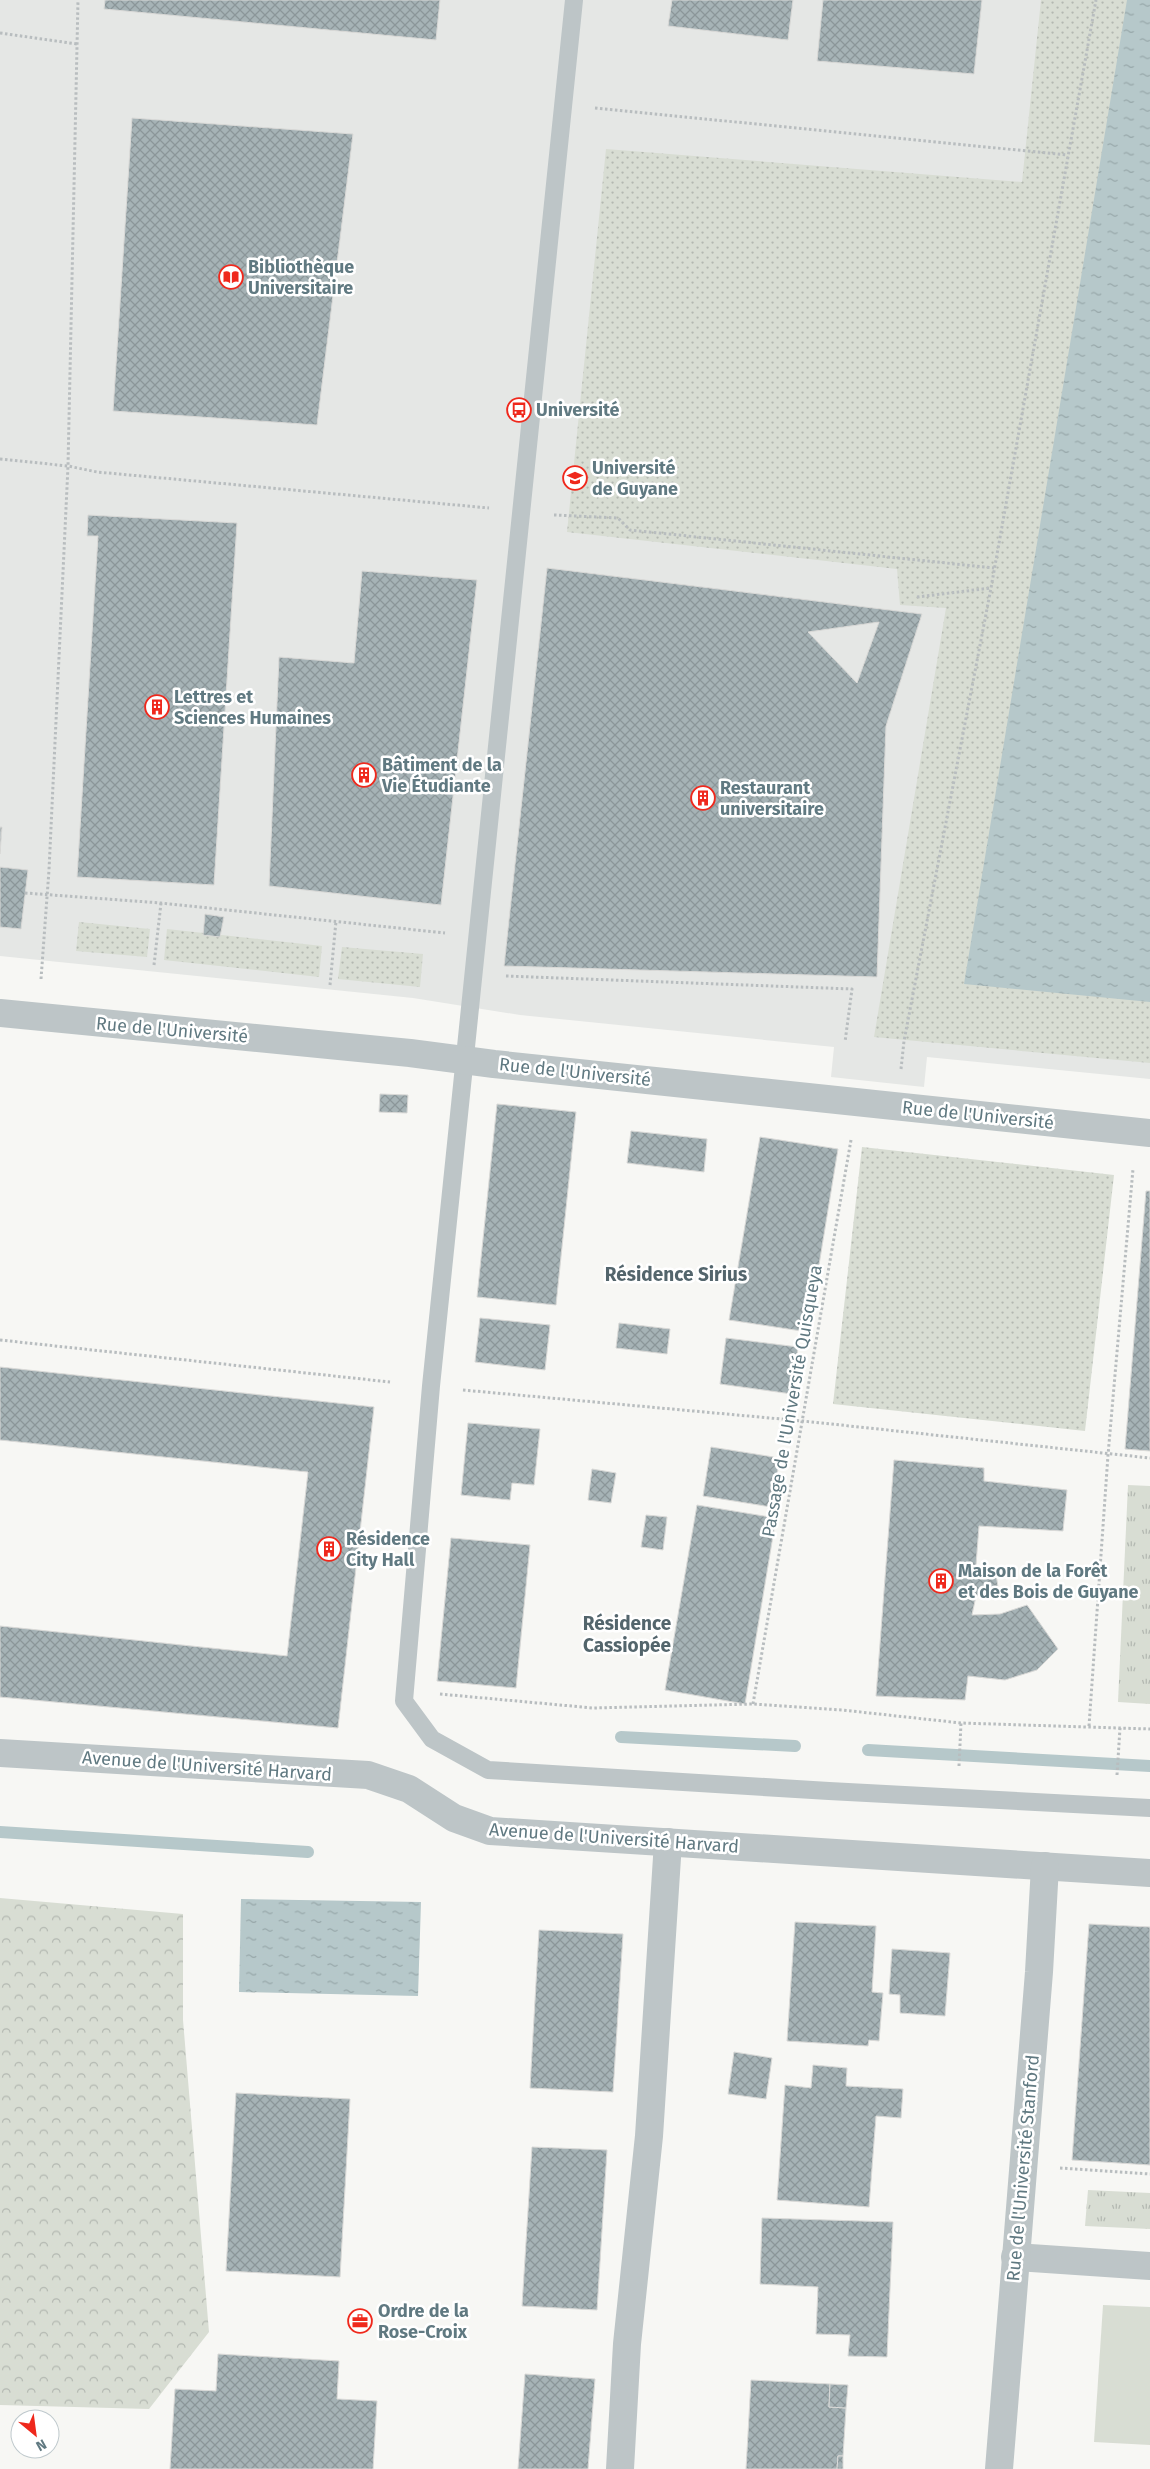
<svg xmlns="http://www.w3.org/2000/svg" width="1150" height="2469" font-family="'Fira Sans',sans-serif">
<defs>
<pattern id="grass-dots" width="8" height="8" patternUnits="userSpaceOnUse" patternTransform="scale(1.25)"><rect width="8" height="8" fill="#d8ddd3"/><path d="M2 2h.1M6 6h.1" fill="none" stroke="#b3b8b1" stroke-width="1.8" stroke-linecap="round"/></pattern>
<pattern id="forest-crowns" width="20" height="18" patternUnits="userSpaceOnUse" patternTransform="scale(1.25)"><rect width="20" height="18" fill="#d8ddd3"/><path d="M2 6a3 3 0 1 1 6 0M12 15a3 3 0 1 1 6 0" fill="none" stroke="#b3b8b1"/></pattern>
<pattern id="park-tufts" width="24" height="20" patternUnits="userSpaceOnUse" patternTransform="scale(1.25)"><rect width="24" height="20" fill="#d8ddd3"/><path d="M3 7l-1-3M5 7V3M7 7l1-3M15 17l-1-3M17 17v-4M19 17l1-3" fill="none" stroke="#b3b8b1"/></pattern>
<pattern id="water-ripples" width="26" height="14" patternUnits="userSpaceOnUse" patternTransform="scale(1.25)"><rect width="26" height="14" fill="#b6c8ca"/><path d="M2 4q2-2 4 0t4 0M15 11q2-2 4 0t4 0" fill="none" stroke="#97a7a9"/></pattern>
<pattern id="building-cross-hatch" width="8" height="8" patternUnits="userSpaceOnUse" patternTransform="scale(1.25)"><rect width="8" height="8" fill="#a6b3b6"/><path d="M0 0l8 8M0 8l8-8" fill="none" stroke="#8b9699"/></pattern>
</defs>
<rect width="100%" height="100%" fill="#f7f7f4"/>
<polygon fill="#e5e7e5" points="0,0 1150,0 1150,1079 927,1057 924,1087 831,1077 834,1047 520,1015 413,998 0,956"/>
<g fill="url(#grass-dots)">
<polygon points="1041,0 1150,0 1150,1063 874,1037 946,608 900,605 897,569 567,532 606,149 1022,182"/>
<polygon points="79,922 150,929 147,957 76,951"/>
<polygon points="167,929 322,946 319,977 164,960"/>
<polygon points="342,947 423,954 420,987 338,979"/>
<polygon points="862,1147 1114,1175 1085,1431 833,1404"/>
</g>
<polygon fill="url(#forest-crowns)" points="0,1898 183,1914 183,2020 209,2332 149,2409 0,2405"/>
<g fill="url(#park-tufts)">
<polygon points="1128,1485 1150,1486 1150,1704 1118,1702"/>
<polygon points="1088,2190 1150,2193 1150,2229 1085,2226"/>
</g>
<polygon fill="#d8ddd3" points="1103,2305 1150,2307 1150,2445 1094,2442"/>
<g fill="url(#water-ripples)">
<polygon points="1127,0 1150,0 1150,1002 964,984"/>
<polygon points="241,1899 421,1902 418,1996 239,1992"/>
</g>
<g fill="none" stroke-linecap="round" stroke-linejoin="round">
<g stroke="#b6c8ca" stroke-width="12">
<polyline points="621,1737 795,1746"/>
<polyline points="868,1750 1150,1766"/>
<polyline points="0,1832 308,1852"/>
</g>
</g>
<g fill="url(#building-cross-hatch)" stroke="#d9d9d7" fill-rule="evenodd">
<polygon points="105,0 440,0 436,40 104,9"/>
<polygon points="672,0 793,0 788,40 668,26"/>
<polygon points="823,0 982,0 974,74 817,61"/>
<polygon points="132,118 353,134 317,425 113,411"/>
<polygon points="88,515 237,523 214,885 77,877 98,536 87,536"/>
<path d="M547,568L922,614L886,726L877,977L504,966ZM879,622L857,683L808,632Z"/>
<polygon points="362,571 477,580 441,905 269,886 279,657 354,663"/>
<polygon points="0,827 2,827 0,854"/>
<polygon points="0,867 28,870 21,929 0,927"/>
<polygon points="205,914 224,917 220,937 203,935"/>
<polygon points="380,1094 408,1095 407,1113 379,1112"/>
<polygon points="497,1104 576,1112 556,1305 477,1297"/>
<polygon points="631,1131 707,1139 704,1172 627,1163"/>
<polygon points="760,1137 838,1149 808,1332 729,1320"/>
<polygon points="1146,1191 1150,1191 1150,1451 1125,1449"/>
<polygon points="480,1318 550,1325 545,1370 475,1362"/>
<polygon points="619,1323 670,1329 667,1354 616,1348"/>
<polygon points="726,1338 798,1347 792,1394 720,1384"/>
<polygon points="0,1367 374,1407 338,1728 0,1697 0,1626 287,1656 308,1472 0,1440"/>
<polygon points="468,1423 540,1429 534,1485 512,1483 510,1500 461,1495"/>
<polygon points="711,1447 780,1458 771,1507 703,1496"/>
<polygon points="894,1460 984,1468 984,1481 1067,1490 1063,1531 979,1526 976,1565 996,1574 998,1587 989,1593 976,1596 972,1615 1000,1614 1027,1605 1058,1649 1037,1670 1005,1680 968,1676 965,1700 876,1696"/>
<polygon points="592,1469 616,1473 611,1503 588,1500"/>
<polygon points="697,1505 776,1518 745,1704 665,1690"/>
<polygon points="646,1515 667,1517 663,1550 641,1547"/>
<polygon points="451,1538 530,1545 516,1688 437,1681"/>
<polygon points="795,1922 876,1926 872,1992 883,1993 879,2041 869,2040 868,2046 787,2041"/>
<polygon points="1089,1924 1150,1927 1150,2165 1072,2160"/>
<polygon points="539,1930 623,1934 613,2092 530,2088"/>
<polygon points="892,1949 950,1953 945,2016 900,2013 900,1995 889,1994"/>
<polygon points="734,2052 772,2058 766,2099 728,2094"/>
<polygon points="813,2065 847,2068 846,2086 903,2089 901,2118 876,2116 869,2207 777,2200 785,2085 811,2088"/>
<polygon points="236,2093 350,2099 340,2277 226,2271"/>
<polygon points="532,2147 607,2150 597,2310 522,2306"/>
<polygon points="762,2218 893,2222 887,2357 848,2356 850,2335 816,2334 818,2287 760,2284"/>
<polygon points="218,2354 339,2361 337,2399 377,2401 373,2469 170,2469 175,2389 216,2391"/>
<polygon points="525,2374 595,2379 588,2469 518,2469"/>
<polygon points="751,2380 830,2384 829,2407 846,2408 843,2456 838,2456 837,2469 746,2469"/>
<polygon points="830,2384 848,2385 846,2408 829,2407"/>
<polygon points="838,2456 843,2456 843,2469 837,2469"/>
</g>
<g fill="none" stroke-linecap="round" stroke-linejoin="round">
<g stroke="#b8bdbf" stroke-width="3" stroke-dasharray="2.5 2.5" stroke-linecap="butt">
<polyline points="0,33 77,44"/>
<polyline points="595,108 1067,155"/>
<polyline points="0,459 68,466 97,472 489,508"/>
<polyline points="554,515 618,518 630,530 994,568"/>
<polyline points="917,597 991,588"/>
<polyline points="25,893 161,903 445,933"/>
<polyline points="154,965 161,903"/>
<polyline points="506,976 852,989 845,1042"/>
<polyline points="41,979 49,870 68,466 78,0"/>
<polyline points="330,985 336,921"/>
<polyline points="901,1069 904,1041 991,588 1096,0"/>
<polyline points="0,1340 390,1382"/>
<polyline points="463,1390 803,1421 1150,1458"/>
<polyline points="440,1694 593,1708 753,1704 842,1710 961,1723 1150,1729"/>
<polyline points="753,1704 851,1140"/>
<polyline points="1089,1726 1108,1455 1133,1169"/>
<polyline points="959,1766 961,1723"/>
<polyline points="1117,1775 1120,1728"/>
<polyline points="1060,2168 1150,2174"/>
</g>
<polyline stroke="#bdc5c7" stroke-width="18" points="574,0 431,1386 404,1701 432,1739 488,1770 829,1791 1150,1808"/>
<g stroke="#bdc5c7" stroke-width="28">
<polyline points="0,1013 410,1053 494,1064 1150,1133"/>
<polyline points="0,1753 368,1775 409,1789 454,1818 490,1831 1150,1873"/>
<polyline points="1015,2257 1150,2266"/>
<polyline points="620,2469 627,2344 649,2136 668,1842"/>
<polyline points="999,2469 1039,1972 1045,1866"/>
</g>
</g>
<defs>
<g id="library-ring" transform="scale(1.25)"><circle r="9.5" fill="#fff" stroke="#ef281c" stroke-width="1.5"/><path d="M-6-4Q-3-5.5-.7-3.5V5Q-3 3-6 4ZM6-4Q3-5.5 .7-3.5V5Q3 3 6 4Z" fill="#ef281c"/></g>
<g id="bus-ring" transform="scale(1.25)"><circle r="9.5" fill="#fff" stroke="#ef281c" stroke-width="1.5"/><path d="M-5-6H5V4H4V6H2V4H-2V6H-4V4H-5ZM-3.5-4V0h7V-4ZM-3.5 1.2v1.5H-2V1.2ZM2 1.2v1.5H3.5V1.2Z" fill="#ef281c"/></g>
<g id="university-ring" transform="scale(1.25)"><circle r="9.5" fill="#fff" stroke="#ef281c" stroke-width="1.5"/><path d="M0-5L7-2L0 1L-7-2ZM-4 1L0 2.5L4 1V4Q0 6-4 4Z" fill="#ef281c"/></g>
<g id="building-ring" transform="scale(1.25)"><circle r="9.5" fill="#fff" stroke="#ef281c" stroke-width="1.5"/><path d="M-4-6H4V6H1V3H-1V6H-4ZM-2.5-4.3h1.7v1.8h-1.7ZM.8-4.3h1.7v1.8H.8ZM-2.5-1h1.7V.8h-1.7ZM.8-1h1.7V.8H.8Z" fill="#ef281c"/></g>
<g id="office-ring" transform="scale(1.25)"><circle r="9.5" fill="#fff" stroke="#ef281c" stroke-width="1.5"/><path d="M-6-3h4V-5.5h4V-3h4V5H-6ZM-1-4.5V-3h2v-1.5ZM-6 0V1H6V0Z" fill="#ef281c"/></g>
</defs>
<g fill-rule="evenodd">
<use href="#library-ring" x="231" y="277"/>
<use href="#bus-ring" x="519" y="410"/>
<use href="#university-ring" x="575" y="478"/>
<use href="#building-ring" x="157" y="707"/>
<use href="#building-ring" x="364" y="775"/>
<use href="#building-ring" x="703" y="798"/>
<use href="#building-ring" x="329" y="1549"/>
<use href="#building-ring" x="941" y="1581"/>
<use href="#office-ring" x="360" y="2321"/>
</g>
<g text-anchor="middle" dominant-baseline="central" stroke-width="5" stroke-linejoin="round" paint-order="stroke">
<g font-size="18" font-weight="bold" fill="#607981" stroke="#fff" text-anchor="start">
<text x="248" y="267">Bibliothèque<tspan x="248" dy="21">Universitaire</tspan></text>
<text x="536" y="410">Université</text>
<text x="592" y="468">Université<tspan x="592" dy="21">de Guyane</tspan></text>
<text x="174" y="697">Lettres et<tspan x="174" dy="21">Sciences Humaines</tspan></text>
<text x="382" y="765">Bâtiment de la<tspan x="382" dy="21">Vie Étudiante</tspan></text>
<text x="720" y="788">Restaurant<tspan x="720" dy="21">universitaire</tspan></text>
<text x="346" y="1539">Résidence<tspan x="346" dy="21">City Hall</tspan></text>
<text x="958" y="1571">Maison de la Forêt<tspan x="958" dy="21">et des Bois de Guyane</tspan></text>
<text x="378" y="2311">Ordre de la<tspan x="378" dy="21">Rose-Croix</tspan></text>
</g>
<g font-size="18" fill="#607981" stroke="#fff">
<text transform="translate(172 1030) rotate(5)">Rue de l'Université</text>
<text transform="translate(575 1072) rotate(6)">Rue de l'Université</text>
<text transform="translate(978 1115) rotate(6)">Rue de l'Université</text>
<text transform="translate(792 1401) rotate(-80)">Passage de l'Université Quisqueya</text>
<text transform="translate(207 1766) rotate(4)">Avenue de l'Université Harvard</text>
<text transform="translate(614 1838) rotate(4)">Avenue de l'Université Harvard</text>
<text transform="translate(1023 2168) rotate(-85)">Rue de l'Université Stanford</text>
</g>
<g font-size="19" font-weight="bold" fill="#53656c" stroke="#fff">
<text x="676" y="1274">Résidence Sirius</text>
<text x="627" y="1623">Résidence<tspan x="627" dy="22">Cassiopée</tspan></text>
</g>
</g>
<g transform="translate(35 2434) rotate(151)"><circle r="24" fill="#ffffff" stroke="#bfc9cd"/>
<path d="M0-4L9 19L0 12L-9 19Z" fill="#ef281c"/>
<text y="-8" font-size="14" font-weight="bold" text-anchor="middle" fill="#607981">N</text>
</g>
</svg>
